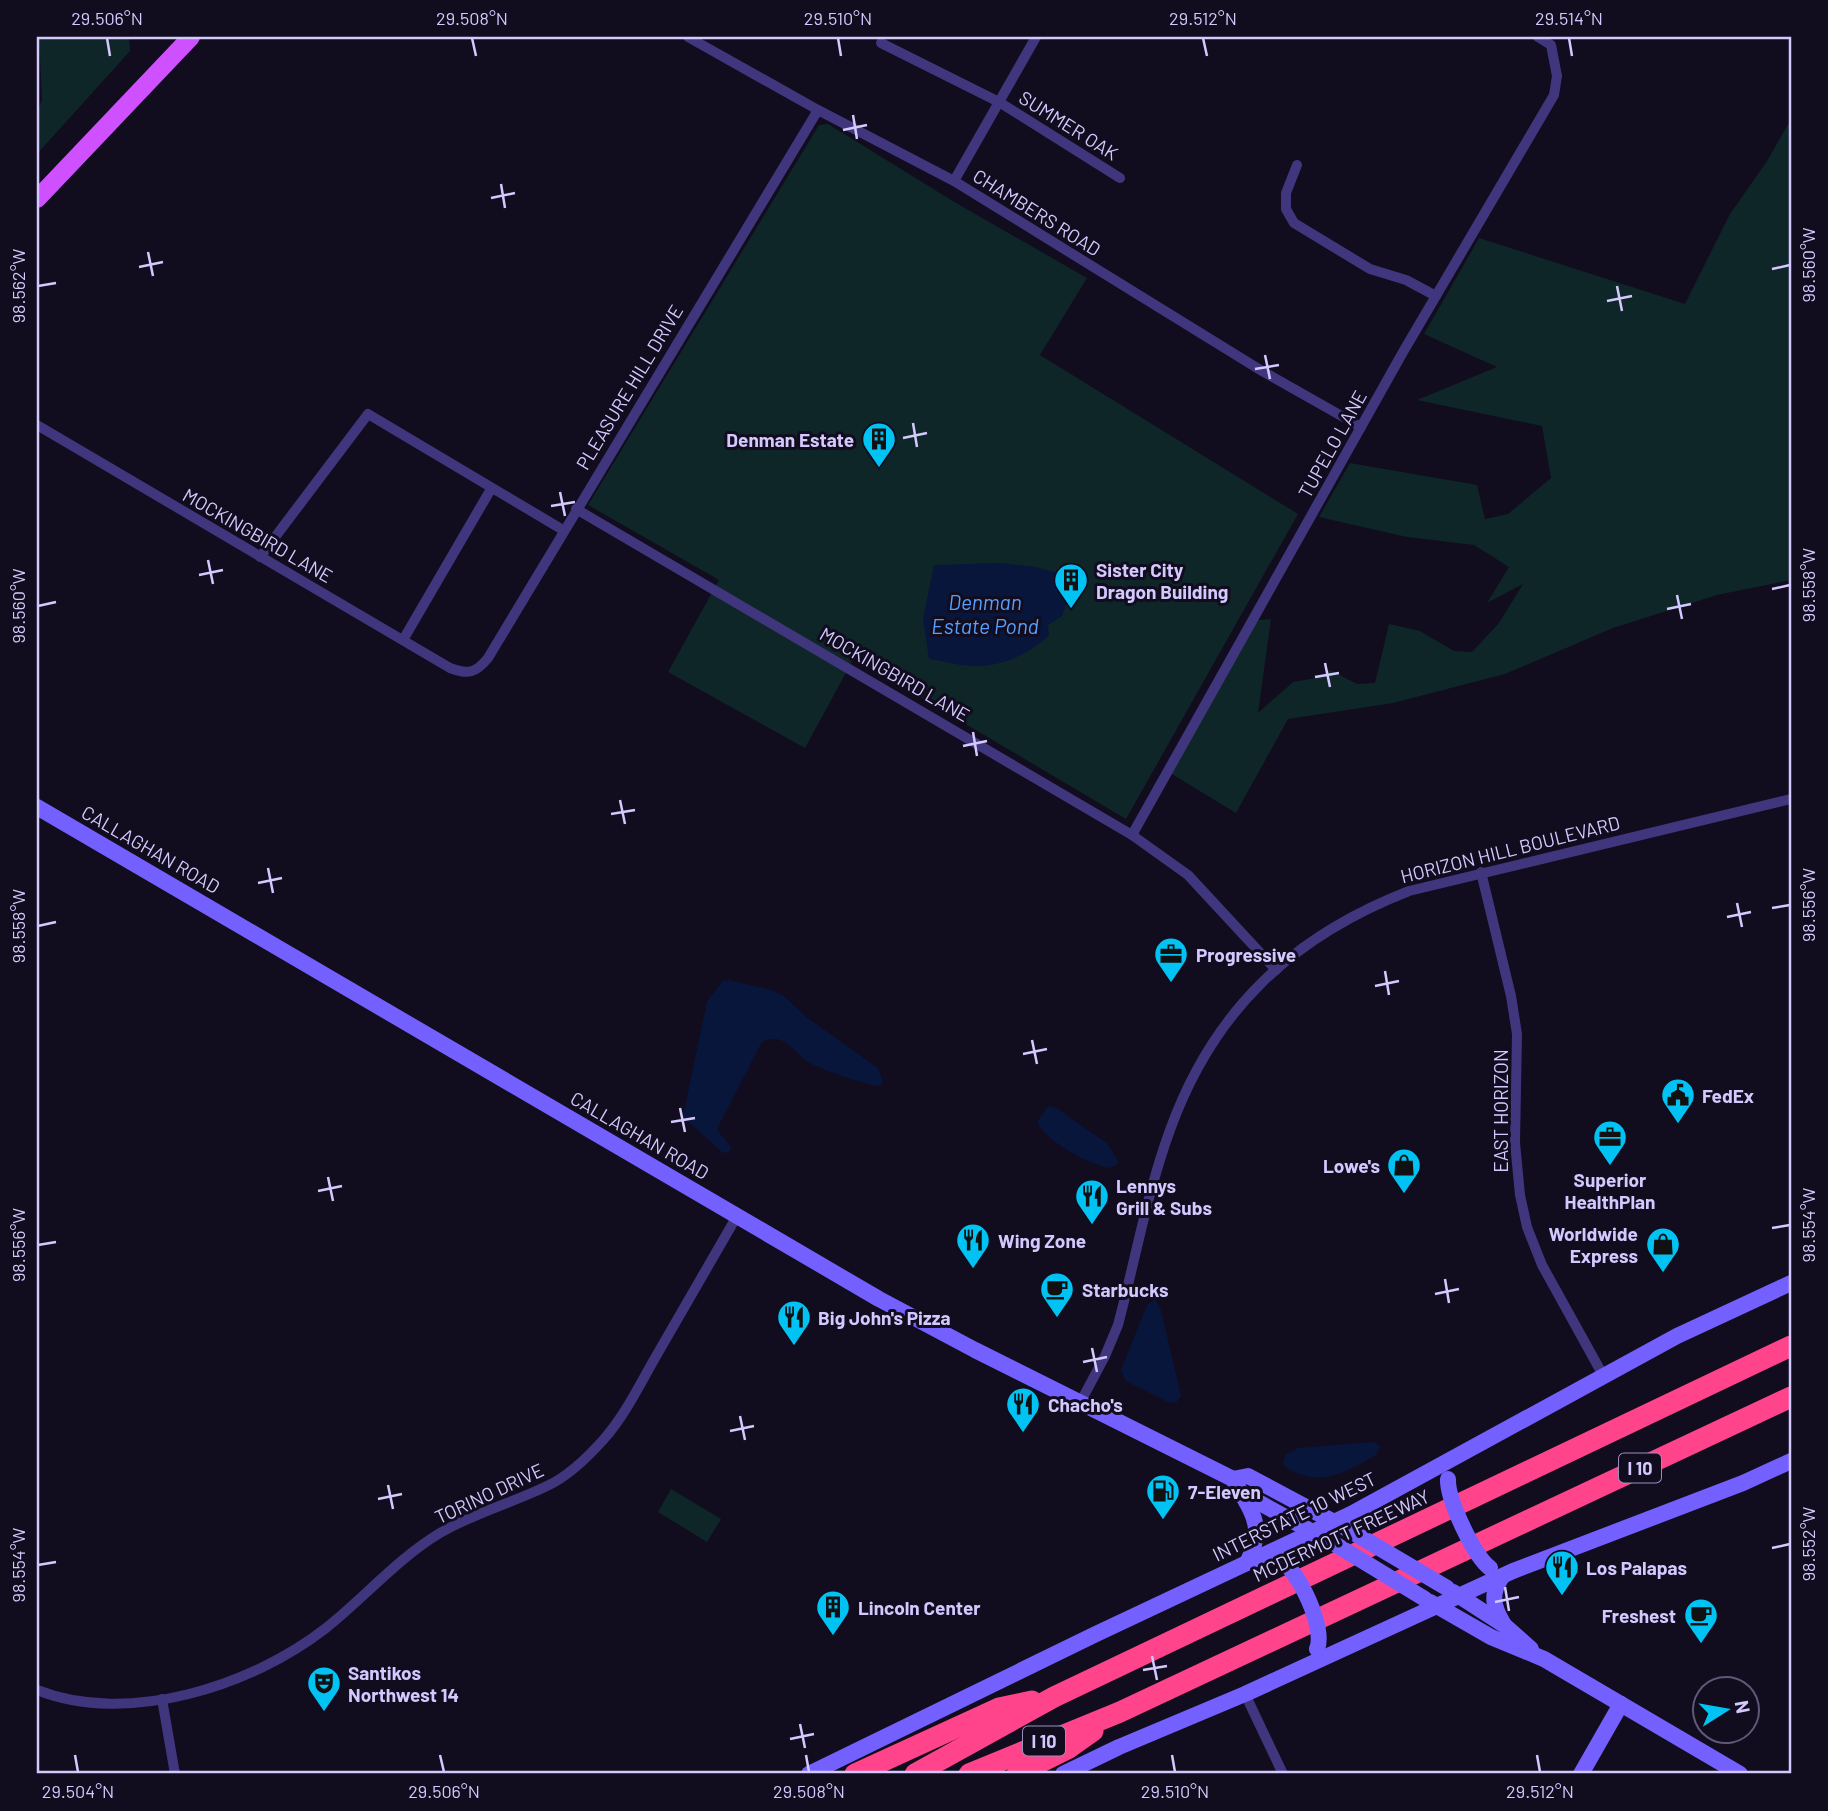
<svg xmlns="http://www.w3.org/2000/svg" width="1828" height="1811" font-family="Barlow,sans-serif">
<rect width="100%" height="100%" fill="#110c1e"/>
<g fill="#0f2628">
<polygon points="39,37 129,37 130,51 37,154 37,112 42,100"/>
<polygon points="1791,119 1791,580 1717,595 1613,628 1505,674 1393,703 1288,719 1236,813 1170,773 1258,620 1271,619 1258,713 1293,682 1316,678 1330,670 1357,684 1375,683 1389,624 1420,631 1454,651 1472,652 1499,623 1523,584 1487,603 1509,567 1474,545 1407,537 1319,517 1350,463 1477,485 1485,519 1508,514 1551,478 1542,426 1417,400 1497,367 1424,334 1479,238 1685,304 1730,214 1767,161"/>
<polygon points="828,124 956,203 1087,278 1040,355 1298,514 1126,819 854,658 805,748 668,672 719,580 588,505 819,125"/>
<polygon points="671,1489 721,1519 707,1542 658,1512"/>
</g>
<g fill="#08163b">
<path d="M999,563L1036,567L1067,576L1073,587L1062,616L1048,625L1049,635C1030,654 1001,667 973,666C959,666 944,661 929,659L923,619L934,565Z"/>
<path d="M729,980L772,990L784,996L805,1016L878,1068L883,1082L881,1086C870,1087 818,1068 808,1062C793,1051 782,1031 762,1042L718,1127L717,1130L730,1145L731,1149L729,1152L723,1153L683,1117L707,1001L723,981Z"/>
<path d="M1048,1106L1055,1107L1108,1144L1119,1163L1110,1168C1090,1165 1045,1141 1037,1122Z"/>
<polygon points="1155,1299 1161,1310 1181,1396 1176,1403 1168,1402 1126,1381 1121,1370 1147,1305"/>
<path d="M1374,1442L1380,1447L1376,1455C1351,1469 1326,1486 1297,1473C1291,1470 1287,1469 1283,1464L1285,1455L1298,1448Z"/>
</g>
<g fill="none" stroke-linecap="round" stroke-linejoin="round">
<g stroke="#40367e" stroke-width="10">
<polyline points="688,37 818,110 954,181 1262,371 1361,427"/>
<polyline points="881,43 999,102 1120,178"/>
<polyline points="1297,165 1286,193 1286,209 1294,223 1370,269 1406,280 1436,296"/>
<polyline points="954,181 1036,37"/>
<path d="M37,425L450,668C468,675 476,673 488,658L818,110"/>
<polyline points="576,509 1132,835 1188,875 1276,970"/>
<polyline points="260,557 368,414 563,530"/>
<polyline points="403,640 491,489"/>
<polyline points="1132,835 1403,352 1554,95 1557,76 1551,45 1538,37"/>
<polyline points="1481,872 1511,996 1517,1034 1515,1143 1520,1195 1527,1227 1542,1265 1604,1377"/>
<path d="M1080,1403L1105,1356L1118,1325C1135,1261 1147,1193 1170,1130C1213,1011 1291,937 1409,891L1791,799"/>
<path d="M37,1690C128,1726 252,1686 326,1628C364,1598 398,1558 440,1533C474,1513 512,1503 547,1486C569,1476 588,1457 604,1439C625,1415 639,1386 655,1358C682,1311 710,1263 737,1216"/>
<polyline points="1245,1694 1283,1774"/>
<polyline points="162,1699 175,1774"/>
</g>
<g stroke="#7360ff" stroke-width="16">
<path d="M37,807L879,1299L975,1350L1233,1479C1252,1513 1266,1525 1247,1563"/>
<polyline points="1233,1479 1248,1476 1338,1524"/>
<polyline points="1240,1492 1318,1535"/>
<path d="M1502,1577C1490,1594 1493,1606 1503,1623"/>
<polyline points="1453,1592 1504,1625 1531,1649"/>
<polyline points="1430,1602 1491,1637 1544,1659 1740,1774"/>
<polyline points="809,1774 1096,1634 1351,1514 1677,1336 1791,1283"/>
<polyline points="1063,1774 1119,1747 1245,1694 1513,1571 1743,1483 1791,1461"/>
<polyline points="1581,1774 1621,1704"/>
</g>
<polyline stroke="#cf50ff" stroke-width="18" points="37,199 191,37"/>
<g stroke="#ff448b" stroke-width="21">
<polyline points="855,1774 999,1708 1032,1701"/>
<polyline points="915,1774 1054,1697 1791,1346"/>
<polyline points="969,1774 1120,1712 1791,1397"/>
<polyline points="1017,1774 1069,1748 1093,1731"/>
</g>
<g stroke="#7360ff" stroke-width="16">
<path d="M1448,1479C1447,1499 1474,1556 1490,1568"/>
<polyline points="1344,1527 1447,1588"/>
<polyline points="1325,1538 1425,1599"/>
<path d="M1279,1559C1298,1569 1326,1628 1317,1649"/>
</g>
</g>
<path fill="none" stroke="#d4c9ff" stroke-width="2.5" d="M107,38L110,56M472,38L476,56M838,38L841,56M1203,38L1207,56M1569,38L1572,56M853,115L857,139M843,130L867,125M501,184L505,208M491,198L515,193M148,252L153,276M139,267L163,262M1772,269L1790,265M38,286L56,283M1617,286L1622,311M1607,301L1632,296M1265,355L1270,379M1255,369L1279,365M913,423L917,447M903,438L927,433M560,492L565,516M551,506L575,502M208,560L213,584M199,575L223,570M1772,589L1790,585M1677,595L1682,619M38,606L56,602M1667,609L1691,604M1325,663L1330,687M1315,677L1339,673M973,732L977,756M963,746L987,741M620,800L625,824M611,814L635,810M268,868L273,893M258,883L282,878M1737,903L1742,927M1772,908L1790,905M1727,917L1751,912M38,926L56,922M1385,971L1389,995M1375,986L1399,981M1032,1040L1037,1064M1023,1054L1047,1049M680,1108L685,1132M671,1122L695,1118M328,1177L333,1201M318,1191L342,1186M1772,1228L1790,1225M38,1245L56,1242M1445,1279L1449,1303M1435,1294L1459,1289M1092,1348L1097,1372M1083,1362L1107,1357M740,1416L745,1440M730,1431L754,1426M388,1485L393,1509M378,1499L402,1494M1772,1548L1790,1544M38,1565L56,1562M1505,1587L1509,1611M1495,1602L1519,1597M1152,1656L1157,1680M1143,1670L1167,1666M800,1724L805,1748M790,1739L814,1734M75,1755L78,1772M440,1755L444,1772M806,1755L809,1772M1172,1755L1175,1772M1537,1755L1540,1772"/>
<defs>
<g id="building-pin" transform="scale(1.75)"><path d="M0 17L-7.5 6A9.5 9.5 0 1 1 7.5 6Z" fill="#00c3f4" stroke="#110c1e"/><path d="M-4-6H4V6H1V3H-1V6H-4ZM-2.5-4.3h1.7v1.8h-1.7ZM.8-4.3h1.7v1.8H.8ZM-2.5-1h1.7V.8h-1.7ZM.8-1h1.7V.8H.8Z" fill="#111"/></g>
<g id="office-pin" transform="scale(1.75)"><path d="M0 17L-7.5 6A9.5 9.5 0 1 1 7.5 6Z" fill="#00c3f4" stroke="#110c1e"/><path d="M-6-3h4V-5.5h4V-3h4V5H-6ZM-1-4.5V-3h2v-1.5ZM-6 0V1H6V0Z" fill="#111"/></g>
<g id="civic-pin" transform="scale(1.75)"><path d="M0 17L-7.5 6A9.5 9.5 0 1 1 7.5 6Z" fill="#00c3f4" stroke="#110c1e"/><path d="M-.6-6.5H3V-4.5H.6V-3L4-1V1h2V6H-6V1h2V-1L-.6-3ZM-1.2 2.5V6h2.4V2.5Z" fill="#111"/></g>
<g id="shop-pin" transform="scale(1.75)"><path d="M0 17L-7.5 6A9.5 9.5 0 1 1 7.5 6Z" fill="#00c3f4" stroke="#110c1e"/><path d="M-5-2.5h2.3a2.7 3.5 0 0 1 5.4 0H5L5.5 6h-11ZM-1.5-2.5h3a1.5 2.3 0 0 0-3 0Z" fill="#111"/></g>
<g id="restaurant-pin" transform="scale(1.75)"><path d="M0 17L-7.5 6A9.5 9.5 0 1 1 7.5 6Z" fill="#00c3f4" stroke="#110c1e"/><path d="M-5-6h1v4h1v-4h1v4h1v-4h1v5L-1.5 .5V6h-2V.5L-5-1ZM5-6V6H3V1.5H1.5Q1.5-4 5-6Z" fill="#111"/></g>
<g id="cafe-pin" transform="scale(1.75)"><path d="M0 17L-7.5 6A9.5 9.5 0 1 1 7.5 6Z" fill="#00c3f4" stroke="#110c1e"/><path d="M-5.5-4.5H6V0H3Q3 3.5 0 3.5H-2.5Q-5.5 3.5-5.5 0ZM3-3.2v2h1.7v-2ZM-6 4.5H4V6H-6Z" fill="#111"/></g>
<g id="fuel-pin" transform="scale(1.75)"><path d="M0 17L-7.5 6A9.5 9.5 0 1 1 7.5 6Z" fill="#00c3f4" stroke="#110c1e"/><path d="M-5.5-6h7V0h2V4h1.3V-2.5L3-4.5l.8-.8L6-3V5H2.5V1h-1V6h-7ZM-4.2-4.7v3.2H.2V-4.7Z" fill="#111"/></g>
<g id="theatre-pin" transform="scale(1.75)"><path d="M0 17L-7.5 6A9.5 9.5 0 1 1 7.5 6Z" fill="#00c3f4" stroke="#110c1e"/><path d="M-5-5.5Q0-4 5-5.5V0Q5 5 0 6Q-5 5-5 0ZM-3.3-2.5H-1v1.5H-3.3ZM1-2.5H3.3v1.5H1ZM-2.8 1Q0 5.5 2.8 1Z" fill="#111"/></g>
</defs>
<g fill-rule="evenodd">
<use href="#building-pin" x="879" y="439"/>
<use href="#building-pin" x="1071" y="580"/>
<use href="#office-pin" x="1171" y="954"/>
<use href="#civic-pin" x="1678" y="1095"/>
<use href="#office-pin" x="1610" y="1137"/>
<use href="#shop-pin" x="1404" y="1165"/>
<use href="#restaurant-pin" x="1092" y="1196"/>
<use href="#restaurant-pin" x="973" y="1240"/>
<use href="#shop-pin" x="1663" y="1244"/>
<use href="#cafe-pin" x="1057" y="1289"/>
<use href="#restaurant-pin" x="794" y="1317"/>
<use href="#restaurant-pin" x="1023" y="1404"/>
<use href="#fuel-pin" x="1163" y="1491"/>
<use href="#restaurant-pin" x="1562" y="1567"/>
<use href="#building-pin" x="833" y="1607"/>
<use href="#cafe-pin" x="1701" y="1615"/>
<use href="#theatre-pin" x="324" y="1683"/>
</g>
<g text-anchor="middle" dominant-baseline="central" stroke-width="6" stroke-linejoin="round" paint-order="stroke">
<g fill="#110c1e" stroke="#9a90bc" stroke-width="2">
<rect x="1619" y="1453.5" width="42" height="29" rx="5"/>
<rect x="1023" y="1726.5" width="42" height="29" rx="5"/>
</g>
<g font-size="18" font-weight="bold" fill="#d4c9ff">
<text x="1640" y="1468">I 10</text>
<text x="1044" y="1741">I 10</text>
</g>
<g font-size="19" fill="#d4c9ff" stroke="#110c1e">
<text transform="translate(1069 125) rotate(32)">SUMMER OAK</text>
<text transform="translate(1037 212) rotate(32)">CHAMBERS ROAD</text>
<text transform="translate(629 387) rotate(-59)">PLEASURE HILL DRIVE</text>
<text transform="translate(1332 444) rotate(-61)">TUPELO LANE</text>
<text transform="translate(258 535) rotate(30)">MOCKINGBIRD LANE</text>
<text transform="translate(895 674) rotate(30)">MOCKINGBIRD LANE</text>
<text transform="translate(151 849) rotate(30)">CALLAGHAN ROAD</text>
<text transform="translate(1510 849) rotate(-14)">HORIZON HILL BOULEVARD</text>
<text transform="translate(1500 1111) rotate(-90)">EAST HORIZON</text>
<text transform="translate(640 1135) rotate(30)">CALLAGHAN ROAD</text>
<text transform="translate(489 1493) rotate(-25)">TORINO DRIVE</text>
<text transform="translate(1294 1516) rotate(-26)">INTERSTATE 10 WEST</text>
<text transform="translate(1341 1535) rotate(-25)">MCDERMOTT FREEWAY</text>
</g>
<g font-size="19" font-weight="bold" fill="#d4c9ff" stroke="#110c1e" text-anchor="start">
<text x="854" y="439" text-anchor="end">Denman Estate</text>
<text x="1096" y="569">Sister City<tspan x="1096" dy="22">Dragon Building</tspan></text>
<text x="1196" y="954">Progressive</text>
<text x="1702" y="1095">FedEx</text>
<text x="1380" y="1165" text-anchor="end">Lowe's</text>
<text x="1610" y="1179" text-anchor="middle">Superior<tspan x="1610" dy="22">HealthPlan</tspan></text>
<text x="1116" y="1185">Lennys<tspan x="1116" dy="22">Grill &amp; Subs</tspan></text>
<text x="1638" y="1233" text-anchor="end">Worldwide<tspan x="1638" dy="22">Express</tspan></text>
<text x="998" y="1240">Wing Zone</text>
<text x="1082" y="1289">Starbucks</text>
<text x="818" y="1317">Big John's Pizza</text>
<text x="1048" y="1404">Chacho's</text>
<text x="1188" y="1491">7-Eleven</text>
<text x="1586" y="1567">Los Palapas</text>
<text x="858" y="1607">Lincoln Center</text>
<text x="1676" y="1615" text-anchor="end">Freshest</text>
<text x="348" y="1672">Santikos<tspan x="348" dy="22">Northwest 14</tspan></text>
</g>
<g font-size="21" font-style="italic" fill="#57a0ff" stroke="#110c1e">
<text x="985" y="601">Denman<tspan x="985" dy="24">Estate Pond</tspan></text>
</g>
</g>
<rect width="1828" height="1811" fill="none" stroke="#110c1e" stroke-width="77"/>
<g transform="translate(1726 1710) rotate(79)"><circle r="33" fill="#110c1e" stroke="#5f5878" stroke-width="2"/>
<path d="M0-5L12 26L0 18L-12 26Z" fill="#00c3f4"/>
<text y="-10" font-size="19" font-weight="bold" text-anchor="middle" fill="#d4c9ff">N</text>
</g>
<rect x="38" y="38" width="1752" height="1734" fill="none" stroke="#d4c9ff" stroke-width="2.5"/>
<g font-size="18" text-anchor="middle" fill="#d4c9ff">
<text x="107" y="25">29.506°N</text>
<text x="472" y="25">29.508°N</text>
<text x="838" y="25">29.510°N</text>
<text x="1203" y="25">29.512°N</text>
<text x="1569" y="25">29.514°N</text>
<text transform="translate(1809 265) rotate(-90)" y="6">98.560°W</text>
<text transform="translate(19 286) rotate(-90)" y="6">98.562°W</text>
<text transform="translate(1809 585) rotate(-90)" y="6">98.558°W</text>
<text transform="translate(19 606) rotate(-90)" y="6">98.560°W</text>
<text transform="translate(1809 905) rotate(-90)" y="6">98.556°W</text>
<text transform="translate(19 926) rotate(-90)" y="6">98.558°W</text>
<text transform="translate(1809 1225) rotate(-90)" y="6">98.554°W</text>
<text transform="translate(19 1245) rotate(-90)" y="6">98.556°W</text>
<text transform="translate(1809 1544) rotate(-90)" y="6">98.552°W</text>
<text transform="translate(19 1565) rotate(-90)" y="6">98.554°W</text>
<text x="78" y="1798">29.504°N</text>
<text x="444" y="1798">29.506°N</text>
<text x="809" y="1798">29.508°N</text>
<text x="1175" y="1798">29.510°N</text>
<text x="1540" y="1798">29.512°N</text>
</g>
</svg>
